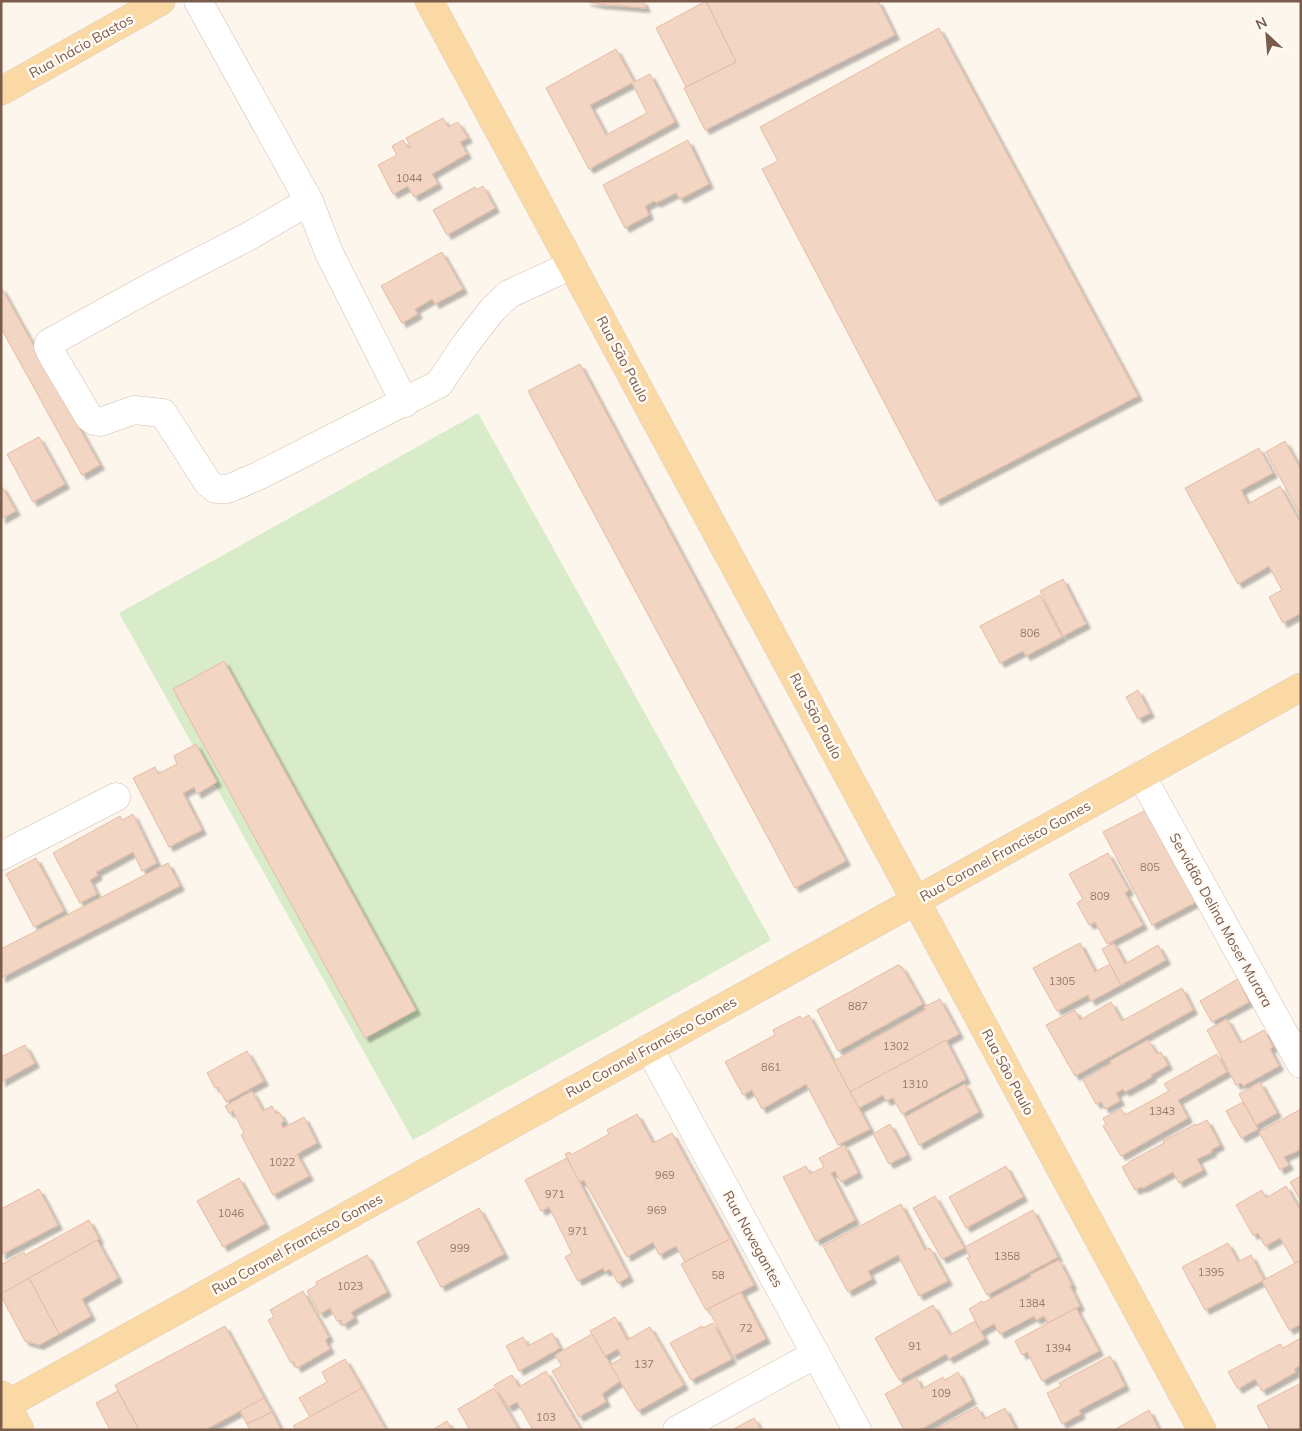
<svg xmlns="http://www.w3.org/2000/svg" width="1302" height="1431" font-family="Mulish,sans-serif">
<defs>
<filter id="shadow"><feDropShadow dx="4.5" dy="4.5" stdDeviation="1" flood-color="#0004"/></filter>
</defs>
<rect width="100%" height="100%" fill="#fdf6ec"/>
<polygon fill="#d8ecc9" points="478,413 771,940 413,1140 119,613"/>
<g fill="#f3d5c3" stroke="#e6bba3" fill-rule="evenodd" filter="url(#shadow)">
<polygon points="586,1 643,1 646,8 599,4"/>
<polygon points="706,1 878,1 895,35 705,130 684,88 736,62"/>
<polygon points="706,1 736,62 686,87 656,28"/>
<polygon points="939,28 1138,396 936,501 762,169 778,161 760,127"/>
<path d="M616,49L634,82L650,74L675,122L589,169L546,88ZM632,83L647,113L606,135L590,105Z"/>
<polygon points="443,118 448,127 458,122 468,138 460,142 467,154 432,174 438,184 414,197 408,186 393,194 378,165 397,155 392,146 403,140 408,148 411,147 406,138"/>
<polygon points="688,140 709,184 680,199 676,193 656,203 654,201 645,206 649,215 625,228 603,185"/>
<polygon points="483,186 495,208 447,235 433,210 475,187 476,190"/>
<polygon points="442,252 463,289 435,304 432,299 415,309 418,314 402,323 381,286"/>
<polygon points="1,287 100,465 82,475 1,328"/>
<polygon points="580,364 846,861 795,888 528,391"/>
<polygon points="39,437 65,484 33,502 7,454"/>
<polygon points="1285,441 1301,470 1301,516 1266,452"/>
<polygon points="1259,448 1273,473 1241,490 1248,504 1280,486 1301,524 1301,613 1283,623 1269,597 1282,590 1269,566 1238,584 1185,488"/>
<polygon points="1,485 16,511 1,519"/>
<polygon points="1063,579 1086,624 1063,636 1040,591"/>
<polygon points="1040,595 1062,637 1026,656 1023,651 1000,663 980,626"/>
<polygon points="224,661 416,1010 365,1038 173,689"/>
<polygon points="1138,690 1150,713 1138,719 1126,697"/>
<polygon points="196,744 217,782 197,794 194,787 183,793 202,830 169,847 133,778 155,767 158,774 177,764 174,756"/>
<polygon points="1148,809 1196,902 1152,925 1103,832"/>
<polygon points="133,814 157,863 142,871 133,852 96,872 98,875 90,880 97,894 80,903 53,853 120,816 122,820"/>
<polygon points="1108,853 1129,890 1125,893 1143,925 1107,944 1095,922 1089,925 1077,903 1083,899 1069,874"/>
<polygon points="36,858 64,911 34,927 6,874"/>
<polygon points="168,863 180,886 1,978 1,949"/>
<polygon points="1080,943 1095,972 1110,964 1121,985 1091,1001 1088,995 1057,1011 1033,968"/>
<polygon points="1114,943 1125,964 1158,945 1166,960 1121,985 1102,949"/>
<polygon points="898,965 902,967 923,1004 838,1051 817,1010"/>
<polygon points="1238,979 1249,1002 1212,1022 1200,1001"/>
<polygon points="1182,988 1193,1010 1075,1076 1046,1025 1075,1010 1080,1020 1111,1002 1122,1021"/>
<polygon points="940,999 959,1034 850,1092 834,1061 925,1010 924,1007"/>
<polygon points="809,1015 870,1129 838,1145 806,1084 762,1109 752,1090 743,1095 725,1062 775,1035 773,1030 800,1016 802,1019"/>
<polygon points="1227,1019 1240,1043 1264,1030 1273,1047 1270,1049 1279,1066 1243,1086 1241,1083 1236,1085 1207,1030"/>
<polygon points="946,1040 966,1079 902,1114 893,1098 886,1101 883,1095 859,1108 850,1092"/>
<polygon points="1148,1040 1157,1054 1161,1052 1168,1065 1151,1075 1152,1077 1125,1092 1123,1089 1116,1093 1120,1101 1105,1109 1101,1102 1096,1104 1083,1080 1111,1064 1110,1061"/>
<polygon points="25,1045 35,1063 1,1082 1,1057"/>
<polygon points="247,1051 264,1081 226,1102 218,1087 215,1088 207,1073"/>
<polygon points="1217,1054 1227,1072 1178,1100 1188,1118 1121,1156 1103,1126 1106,1124 1103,1118 1121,1109 1125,1115 1169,1091 1164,1084"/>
<polygon points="1260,1082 1277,1113 1256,1125 1239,1094"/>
<polygon points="965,1084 979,1112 919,1145 905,1117"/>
<polygon points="252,1091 263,1111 272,1106 276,1114 279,1112 284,1121 281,1123 283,1128 304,1117 317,1143 297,1154 309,1176 273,1195 241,1135 244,1133 233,1111 229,1113 225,1106"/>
<polygon points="1243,1102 1258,1129 1241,1138 1226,1111"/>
<polygon points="1301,1109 1301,1149 1284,1157 1289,1165 1280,1170 1259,1132"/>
<polygon points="637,1114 653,1143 672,1133 730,1239 685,1262 676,1246 659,1255 653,1242 627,1257 584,1180 579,1182 565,1154 570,1152 571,1155 609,1134 607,1130"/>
<polygon points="1207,1120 1220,1145 1211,1150 1212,1152 1197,1159 1203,1170 1179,1183 1173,1172 1143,1188 1142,1187 1135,1190 1122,1167 1129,1163 1129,1162 1164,1143 1163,1141 1196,1124 1197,1125"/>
<polygon points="890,1124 907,1155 889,1164 873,1134"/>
<polygon points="844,1145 858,1173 841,1182 835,1171 831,1173 855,1220 816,1241 783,1177 806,1166 810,1174 824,1167 819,1158"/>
<polygon points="567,1158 629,1277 618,1283 610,1269 605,1272 603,1268 578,1281 565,1257 572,1253 549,1207 541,1211 525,1180"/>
<polygon points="1006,1166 1023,1197 966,1228 949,1197"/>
<polygon points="1301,1176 1301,1201 1290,1182"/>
<polygon points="239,1178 265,1224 223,1247 197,1201"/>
<polygon points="1286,1186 1301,1211 1301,1260 1295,1263 1280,1238 1265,1246 1258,1233 1253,1235 1236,1205 1262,1190 1266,1198"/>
<polygon points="39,1189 58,1225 1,1255 1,1209"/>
<polygon points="935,1196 964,1248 942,1259 913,1208"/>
<polygon points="901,1204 925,1250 930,1248 948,1281 919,1296 898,1255 868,1271 872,1279 848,1292 823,1246"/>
<polygon points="479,1208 504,1254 441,1287 417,1242"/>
<polygon points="1033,1210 1058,1257 987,1295 967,1258 970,1257 965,1247"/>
<polygon points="89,1220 99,1239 1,1294 1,1265 24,1252 25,1255"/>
<polygon points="730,1239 754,1285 706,1310 681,1264"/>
<polygon points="97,1240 118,1278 82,1299 91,1316 59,1334 29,1278"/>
<polygon points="1228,1243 1238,1262 1251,1255 1264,1280 1205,1310 1182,1267"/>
<polygon points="367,1255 387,1292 351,1312 354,1318 343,1325 341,1320 337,1321 330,1308 320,1314 307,1291 317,1285 316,1282"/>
<polygon points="1059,1260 1072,1285 1070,1286 1080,1306 1048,1323 1044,1316 1036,1320 1034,1316 1000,1334 994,1324 981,1331 969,1309 982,1301 983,1303 1031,1277 1030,1275"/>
<polygon points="1301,1260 1301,1324 1289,1330 1262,1281"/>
<polygon points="29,1278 59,1334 39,1345 25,1341 1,1296 1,1294"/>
<polygon points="303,1291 329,1337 325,1340 330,1349 297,1368 293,1361 291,1363 268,1320 274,1317 270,1310"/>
<polygon points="741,1292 766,1339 733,1356 708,1309"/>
<polygon points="933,1305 950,1335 975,1321 985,1339 949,1359 946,1354 899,1380 875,1338"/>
<polygon points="1076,1308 1099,1351 1042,1381 1027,1352 1022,1355 1015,1341"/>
<polygon points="615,1317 627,1340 650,1327 684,1385 638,1411 610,1365 622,1358 618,1349 605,1356 590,1331"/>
<polygon points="713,1323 732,1359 691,1380 670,1343 702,1326 703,1328"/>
<polygon points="225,1326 264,1398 205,1430 139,1430 115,1385"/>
<polygon points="552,1333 560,1348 519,1371 506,1346 523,1337 528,1346"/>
<polygon points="592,1334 620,1381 602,1394 606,1402 579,1417 552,1371 562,1366 555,1355"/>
<polygon points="1301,1338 1301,1365 1294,1369 1296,1372 1262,1391 1255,1379 1238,1389 1228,1372 1280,1344 1283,1348"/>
<polygon points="1110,1356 1125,1386 1079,1410 1081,1414 1062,1424 1047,1393 1061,1386 1059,1383"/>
<polygon points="345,1359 362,1388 310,1417 299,1398 327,1382 322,1372"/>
<polygon points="546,1371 581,1430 533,1430 517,1402 508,1407 494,1385 512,1375 519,1387"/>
<polygon points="958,1372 972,1400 920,1430 904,1430 885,1394 916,1377 922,1389 943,1377 945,1380"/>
<polygon points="1301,1383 1301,1430 1270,1430 1257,1406"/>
<polygon points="362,1388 386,1430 296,1430 293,1426"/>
<polygon points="494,1388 519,1430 470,1430 458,1409"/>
<polygon points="118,1391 139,1430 110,1430 96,1403"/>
<polygon points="264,1398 272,1412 247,1424 240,1411"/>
<polygon points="977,1407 984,1419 1005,1408 1016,1430 934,1430"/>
<polygon points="1149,1410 1159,1430 1114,1430"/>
<polygon points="272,1412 281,1430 250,1430 247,1424"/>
<polygon points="754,1418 761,1430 732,1430"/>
<polygon points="447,1421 452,1430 432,1430"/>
</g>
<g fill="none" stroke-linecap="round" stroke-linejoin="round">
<g stroke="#d1beb0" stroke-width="29">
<g id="minor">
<polyline points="198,1 309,201 329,253 405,403"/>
<polyline points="309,201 251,235 156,284 49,343 48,346 52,355 89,417 94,421 100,422 134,410 163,413 208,483 216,489 228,489 258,476 439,384 465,345 493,309 509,294 572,265"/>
<polyline points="1141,775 1301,1064"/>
<polyline points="1,856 116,797"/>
<polyline points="649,1048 857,1430"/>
<polyline points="677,1430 816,1354"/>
</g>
</g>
<g stroke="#dad1cd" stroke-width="29">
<g id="major">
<polyline points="429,1 1202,1430"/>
<polyline points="1,91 161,1"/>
<polyline points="1,1395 20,1430"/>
<polyline points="6,1405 1301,687"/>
</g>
</g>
<use href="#minor" stroke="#fff" stroke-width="28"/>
<use href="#major" stroke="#fbd9a5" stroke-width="28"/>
</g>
<g text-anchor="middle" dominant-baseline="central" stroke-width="5" stroke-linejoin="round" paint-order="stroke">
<g font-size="11" fill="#987a6a">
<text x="409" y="178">1044</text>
<text x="1030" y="633">806</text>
<text x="1150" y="867">805</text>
<text x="1100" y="896">809</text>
<text x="1062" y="981">1305</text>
<text x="858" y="1006">887</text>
<text x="896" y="1046">1302</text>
<text x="771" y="1067">861</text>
<text x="915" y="1084">1310</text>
<text x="1162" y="1111">1343</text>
<text x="282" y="1162">1022</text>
<text x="665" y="1175">969</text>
<text x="555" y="1194">971</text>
<text x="657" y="1210">969</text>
<text x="231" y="1213">1046</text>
<text x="578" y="1231">971</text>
<text x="460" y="1248">999</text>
<text x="1007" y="1256">1358</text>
<text x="1211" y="1272">1395</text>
<text x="718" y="1275">58</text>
<text x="350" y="1286">1023</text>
<text x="1032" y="1303">1384</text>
<text x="746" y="1328">72</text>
<text x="915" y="1346">91</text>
<text x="1058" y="1348">1394</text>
<text x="644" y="1364">137</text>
<text x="941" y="1393">109</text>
<text x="546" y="1417">103</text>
</g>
<g font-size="14" fill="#7a5c4d" stroke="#fffaf3">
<text transform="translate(81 46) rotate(-29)">Rua Inácio Bastos</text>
<text transform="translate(623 359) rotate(62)">Rua São Paulo</text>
<text transform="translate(816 716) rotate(62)">Rua São Paulo</text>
<text transform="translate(1005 851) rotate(-29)">Rua Coronel Francisco Gomes</text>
<text transform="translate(1221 920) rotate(61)">Servidão Delina Moser Murara</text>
<text transform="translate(651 1047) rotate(-29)">Rua Coronel Francisco Gomes</text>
<text transform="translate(1008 1072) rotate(62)">Rua São Paulo</text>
<text transform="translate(753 1239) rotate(61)">Rua Navegantes</text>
<text transform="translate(297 1244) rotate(-29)">Rua Coronel Francisco Gomes</text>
</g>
</g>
<rect width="1302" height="1431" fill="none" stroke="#7a5c4d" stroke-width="5"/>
<g transform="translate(1267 35) rotate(334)" stroke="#fffaf3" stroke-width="4" paint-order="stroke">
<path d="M0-4L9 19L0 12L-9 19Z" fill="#7a5c4d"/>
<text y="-8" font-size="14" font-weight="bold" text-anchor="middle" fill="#7a5c4d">N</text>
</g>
</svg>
